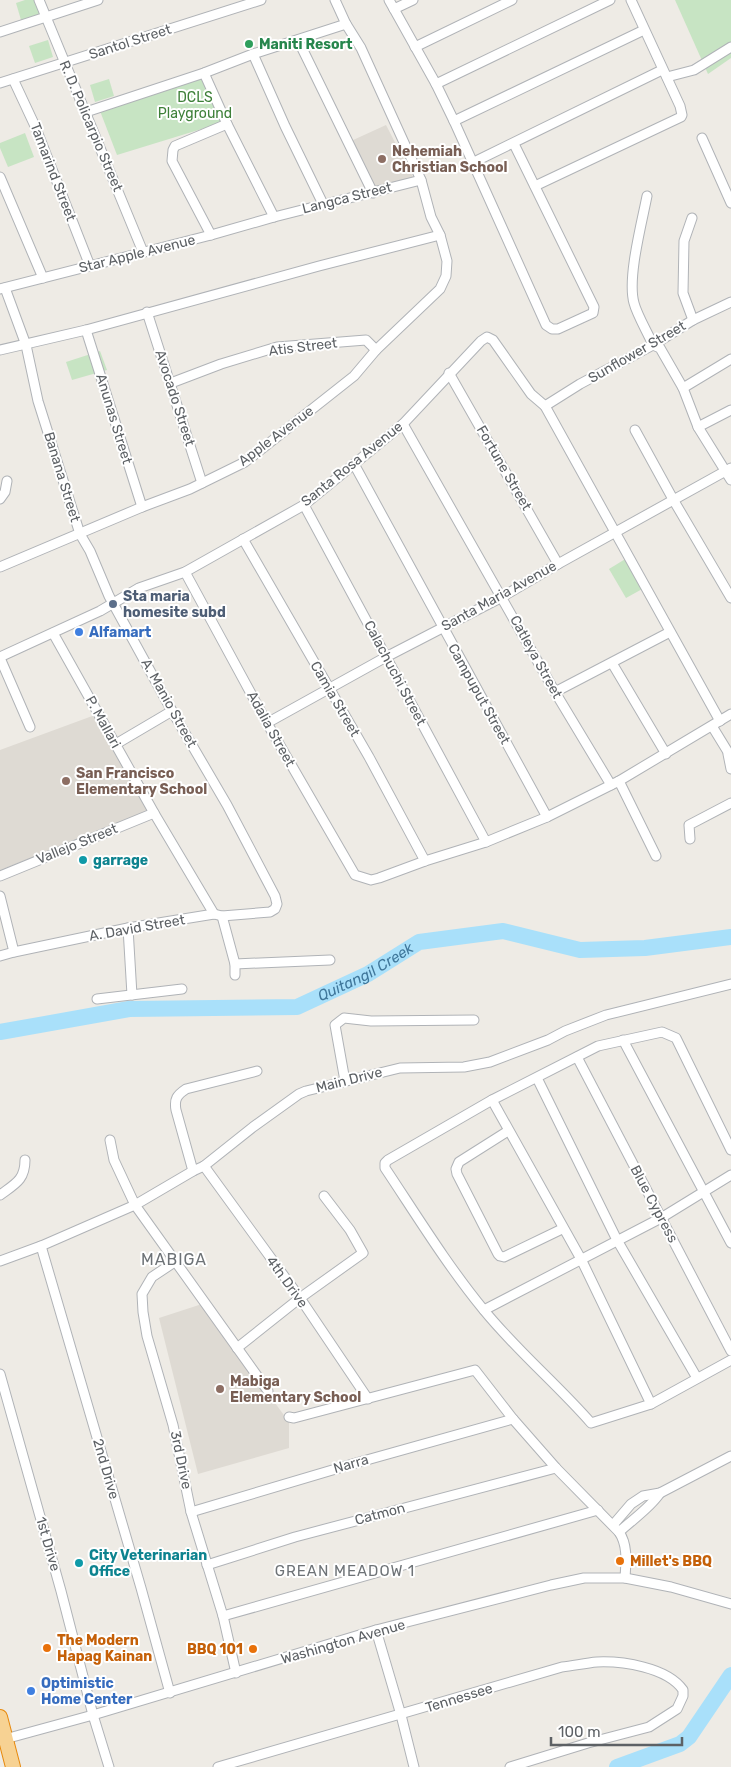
<svg xmlns="http://www.w3.org/2000/svg" width="731" height="1767" font-family="Rubik,sans-serif">
<rect width="100%" height="100%" fill="#eeebe5"/>
<g fill="#dedad3">
<polygon points="386,125 413,177 375,188 351,141"/>
<polygon points="95,715 149,812 0,870 0,750"/>
<polygon points="202,1304 289,1422 289,1448 198,1474 159,1318"/>
</g>
<g fill="#c7e4c3">
<polygon points="25,0 35,0 40,14 21,20 16,3"/>
<polygon points="675,0 731,0 731,58 708,74"/>
<polygon points="48,40 53,57 35,63 29,46"/>
<polygon points="209,74 231,120 117,155 100,111"/>
<polygon points="109,79 114,96 95,102 90,85"/>
<polygon points="25,133 34,157 8,167 0,148 0,143"/>
<polygon points="100,351 107,370 72,380 66,362"/>
<polygon points="627,558 644,588 626,598 609,569"/>
</g>
<g fill="none" stroke-linecap="round" stroke-linejoin="round">
<g stroke="#a9e0fa" stroke-width="16">
<path id="s1" d="M0,1032L129,1009L297,1007L368,974L419,942L503,931L580,950L645,948L731,937"/>
<polyline points="617,1767 680,1744 689,1737 731,1675"/>
</g>
<g stroke="#b0b3b7" stroke-width="11">
<g id="minor">
<polyline points="39,0 143,252"/>
<polyline points="389,0 436,84 454,121 546,325 552,329 558,329 593,313 594,307 514,144"/>
<polyline points="394,9 413,0"/>
<polyline points="0,32 98,0"/>
<polyline points="298,40 373,193"/>
<polyline points="415,47 512,0"/>
<polyline points="253,54 285,126 323,204"/>
<polyline points="204,73 227,124 274,217"/>
<polyline points="667,77 694,70 731,47"/>
<polyline points="13,79 35,126 90,266"/>
<polyline points="0,83 261,0"/>
<polyline points="436,84 610,0"/>
<polyline points="86,112 204,73 253,54 346,24"/>
<polyline points="454,121 644,30"/>
<polyline points="702,138 731,203"/>
<polyline points="474,162 662,70"/>
<polyline points="0,177 43,278"/>
<polyline points="535,186 681,117 682,115 680,106 631,0"/>
<path d="M647,196C642,222 627,278 634,303C637,315 648,333 653,345L660,348L683,388L698,427L731,480"/>
<polyline points="692,218 684,241 683,293 693,320"/>
<polyline points="211,235 172,161 173,150 175,146 227,124"/>
<polyline points="0,289 211,235 274,217 421,180"/>
<polyline points="147,312 202,483"/>
<polyline points="86,330 142,507"/>
<polyline points="0,350 86,330 319,266 440,235"/>
<polyline points="449,373 558,564"/>
<polyline points="171,383 221,364 277,347 366,340 376,350"/>
<polyline points="683,388 731,359"/>
<polyline points="545,406 580,384 653,345 693,320 731,302"/>
<polyline points="403,424 555,692 611,785"/>
<polyline points="698,427 731,410"/>
<polyline points="635,430 674,501 731,598"/>
<polyline points="354,464 547,817"/>
<polyline points="0,499 5,492 7,481"/>
<polyline points="304,505 486,842"/>
<polyline points="243,539 369,757 425,861"/>
<polyline points="0,567 142,507 190,489 245,462 354,376 376,350 440,289 446,276 447,261 440,235 431,217 421,180 361,48 346,24 335,0"/>
<polyline points="185,572 267,723 355,875 371,880 379,878 425,861 486,842 547,817 619,781 731,714"/>
<polyline points="53,633 154,813 214,914"/>
<polyline points="0,657 100,611 139,588 185,572 304,505 403,424 481,341 487,337 493,340 531,394 545,406 720,721"/>
<polyline points="0,658 30,727"/>
<polyline points="612,663 666,754"/>
<polyline points="555,692 670,632"/>
<polyline points="267,723 386,657 502,597 558,564 731,468"/>
<polyline points="712,726 731,757"/>
<polyline points="116,744 172,711"/>
<polyline points="728,754 731,769"/>
<polyline points="619,781 656,856"/>
<polyline points="690,839 689,825 731,803"/>
<polyline points="0,876 154,813"/>
<polyline points="0,896 14,952"/>
<polyline points="222,916 235,964 235,975"/>
<polyline points="128,928 132,995"/>
<polyline points="0,956 14,952 128,928 214,914 222,916 270,912 275,909 277,904 275,896 227,805 172,711 109,596 90,551 80,534 38,401 26,345 5,288"/>
<polyline points="235,964 330,960"/>
<polyline points="97,999 182,989"/>
<polyline points="623,1040 731,1243"/>
<polyline points="577,1057 731,1351"/>
<polyline points="537,1078 617,1240 697,1378"/>
<polyline points="345,1081 335,1025 344,1018 371,1021 474,1020"/>
<polyline points="492,1100 581,1259 651,1404"/>
<polyline points="508,1131 459,1162 456,1169 457,1174 498,1254 500,1256 504,1257 562,1229"/>
<polyline points="110,1140 114,1160 135,1205 268,1391"/>
<path d="M731,1150L676,1038L662,1032L598,1046L492,1100L388,1160L385,1163V1168C417,1216 447,1265 483,1309C516,1350 557,1384 591,1423L651,1404L731,1360"/>
<polyline points="204,1166 300,1298 368,1399"/>
<path d="M193,1171L176,1110C174,1099 177,1095 186,1089L257,1071"/>
<path d="M0,1195C15,1184 25,1180 25,1160"/>
<polyline points="41,1246 141,1588 170,1693"/>
<polyline points="0,1261 41,1246 135,1205 193,1171 204,1166 253,1127 299,1094 306,1091 400,1068 464,1067 490,1062 548,1040 565,1031 606,1015 731,984"/>
<polyline points="176,1261 152,1277 142,1294 143,1312 147,1336 173,1425 191,1512 223,1616 236,1673"/>
<polyline points="484,1310 661,1218 731,1175"/>
<polyline points="237,1348 300,1298 363,1253 350,1230 324,1196"/>
<polyline points="0,1374 61,1591 93,1715 109,1767"/>
<path d="M289,1417L294,1418L475,1370L513,1419L556,1468L619,1532C628,1545 626,1562 625,1578"/>
<polyline points="191,1512 356,1463 513,1419"/>
<polyline points="613,1525 631,1504 643,1496 660,1493 731,1456"/>
<path d="M619,1532C633,1519 650,1508 660,1493"/>
<polyline points="207,1565 295,1537 556,1468"/>
<polyline points="223,1616 598,1510"/>
<polyline points="376,1630 401,1715 414,1767"/>
<polyline points="5,1739 93,1715 376,1630 551,1585 584,1578 625,1578 671,1587 731,1604"/>
<path d="M218,1767L562,1667C573,1666 585,1663 597,1662C622,1661 667,1667 683,1690V1696L677,1709L649,1727L588,1743L510,1767"/>
</g>
</g>
<g stroke="#e7890c" stroke-width="16">
<polyline id="highway" points="0,1717 13,1767"/>
</g>
<use href="#minor" stroke="#fff" stroke-width="9"/>
<use href="#highway" stroke="#f7d293" stroke-width="14"/>
</g>
<circle fill="#2e9e5b" stroke="#fff" stroke-width="2" cx="249" cy="44" r="5"/>
<g fill="#8d6e63" stroke="#fff" stroke-width="2">
<circle cx="382" cy="159" r="5"/>
<circle cx="66" cy="781" r="5"/>
<circle cx="220" cy="1389" r="5"/>
</g>
<circle fill="#5c6f8a" stroke="#fff" stroke-width="2" cx="113" cy="604" r="5"/>
<g fill="#3f7fe0" stroke="#fff" stroke-width="2">
<circle cx="79" cy="632" r="5"/>
<circle cx="31" cy="1691" r="5"/>
</g>
<g fill="#0f9aa8" stroke="#fff" stroke-width="2">
<circle cx="83" cy="860" r="5"/>
<circle cx="79" cy="1563" r="5"/>
</g>
<g fill="#e8710a" stroke="#fff" stroke-width="2">
<circle cx="620" cy="1561" r="5"/>
<circle cx="47" cy="1648" r="5"/>
<circle cx="253" cy="1649" r="5"/>
</g>
<g text-anchor="middle" dominant-baseline="central" stroke-width="4" stroke-linejoin="round" paint-order="stroke">
<g font-size="14" fill="#5d6165" stroke="#fff">
<text transform="translate(130 42) rotate(-18)">Santol Street</text>
<text transform="translate(91 126) rotate(67)">R. D. Policarpio Street</text>
<text transform="translate(53 172) rotate(69)">Tamarind Street</text>
<text transform="translate(347 198) rotate(-14)">Langca Street</text>
<text transform="translate(137 254) rotate(-14)">Star Apple Avenue</text>
<text transform="translate(303 347) rotate(-7)">Atis Street</text>
<text transform="translate(637 352) rotate(-30)">Sunflower Street</text>
<text transform="translate(175 398) rotate(72)">Avocado Street</text>
<text transform="translate(114 419) rotate(73)">Anunas Street</text>
<text transform="translate(276 436) rotate(-37)">Apple Avenue</text>
<text transform="translate(352 464) rotate(-39)">Santa Rosa Avenue</text>
<text transform="translate(504 468) rotate(60)">Fortune Street</text>
<text transform="translate(62 477) rotate(73)">Banana Street</text>
<text transform="translate(499 596) rotate(-29)">Santa Maria Avenue</text>
<text transform="translate(536 657) rotate(61)">Catleya Street</text>
<text transform="translate(395 673) rotate(62)">Calachuchi Street</text>
<text transform="translate(479 694) rotate(61)">Campuput Street</text>
<text transform="translate(335 699) rotate(60)">Camia Street</text>
<text transform="translate(169 703) rotate(61)">A. Manio Street</text>
<text transform="translate(103 722) rotate(61)">P. Mallari</text>
<text transform="translate(271 729) rotate(61)">Adalia Street</text>
<text transform="translate(77 844) rotate(-22)">Vallejo Street</text>
<text transform="translate(137 928) rotate(-10)">A. David Street</text>
<text transform="translate(349 1080) rotate(-14)">Main Drive</text>
<text transform="translate(654 1204) rotate(62)">Blue Cypress</text>
<text transform="translate(287 1282) rotate(54)">4th Drive</text>
<text transform="translate(181 1460) rotate(78)">3rd Drive</text>
<text transform="translate(351 1464) rotate(-16)">Narra</text>
<text transform="translate(106 1469) rotate(74)">2nd Drive</text>
<text transform="translate(380 1514) rotate(-15)">Catmon</text>
<text transform="translate(48 1544) rotate(74)">1st Drive</text>
<text transform="translate(343 1642) rotate(-16)">Washington Avenue</text>
<text transform="translate(459 1698) rotate(-17)">Tennessee</text>
</g>
<g font-size="14" font-weight="bold" fill="#27864d" stroke="#fff" text-anchor="start">
<text x="259" y="44">Maniti Resort</text>
</g>
<g font-size="14" fill="#3e8039" stroke="#fff">
<text x="195" y="97">DCLS<tspan x="195" dy="16">Playground</tspan></text>
</g>
<g font-size="14" font-weight="bold" fill="#785e54" stroke="#fff" text-anchor="start">
<text x="392" y="151">Nehemiah<tspan x="392" dy="16">Christian School</tspan></text>
<text x="76" y="773">San Francisco<tspan x="76" dy="16">Elementary School</tspan></text>
<text x="230" y="1381">Mabiga<tspan x="230" dy="16">Elementary School</tspan></text>
</g>
<g font-size="14" font-weight="bold" fill="#4e5e75" stroke="#fff" text-anchor="start">
<text x="123" y="596">Sta maria<tspan x="123" dy="16">homesite subd</tspan></text>
</g>
<g font-size="14" font-weight="bold" fill="#366cbe" stroke="#fff" text-anchor="start">
<text x="89" y="632">Alfamart</text>
<text x="41" y="1683">Optimistic<tspan x="41" dy="16">Home Center</tspan></text>
</g>
<g font-size="14" font-weight="bold" fill="#0d838f" stroke="#fff" text-anchor="start">
<text x="93" y="860">garrage</text>
<text x="89" y="1555">City Veterinarian<tspan x="89" dy="16">Office</tspan></text>
</g>
<g font-size="14" font-weight="bold" fill="#c56008" stroke="#fff" text-anchor="start">
<text x="630" y="1561">Millet's BBQ</text>
<text x="57" y="1640">The Modern<tspan x="57" dy="16">Hapag Kainan</tspan></text>
<text x="243" y="1649" text-anchor="end">BBQ 101</text>
</g>
<g font-size="15" font-style="italic" fill="#40779b" stroke="#fff">
<text stroke="none"><textPath href="#s1" startOffset="376">Quitangil Creek</textPath></text>
</g>
<g font-size="15" letter-spacing="1" fill="#6e7377" stroke="#fff">
<text x="345" y="1571">GREAN MEADOW 1</text>
</g>
<g font-size="16" letter-spacing="1" fill="#6e7377" stroke="#fff">
<text x="174" y="1259">MABIGA</text>
</g>
</g>
<path d="M551 1737v8h131v-8" fill="none" stroke="#5d6165" stroke-width="2.5"/>
<text x="558" y="1737" font-size="15" fill="#5d6165" stroke="#ffffff" stroke-width="4" paint-order="stroke">100 m</text>
</svg>
